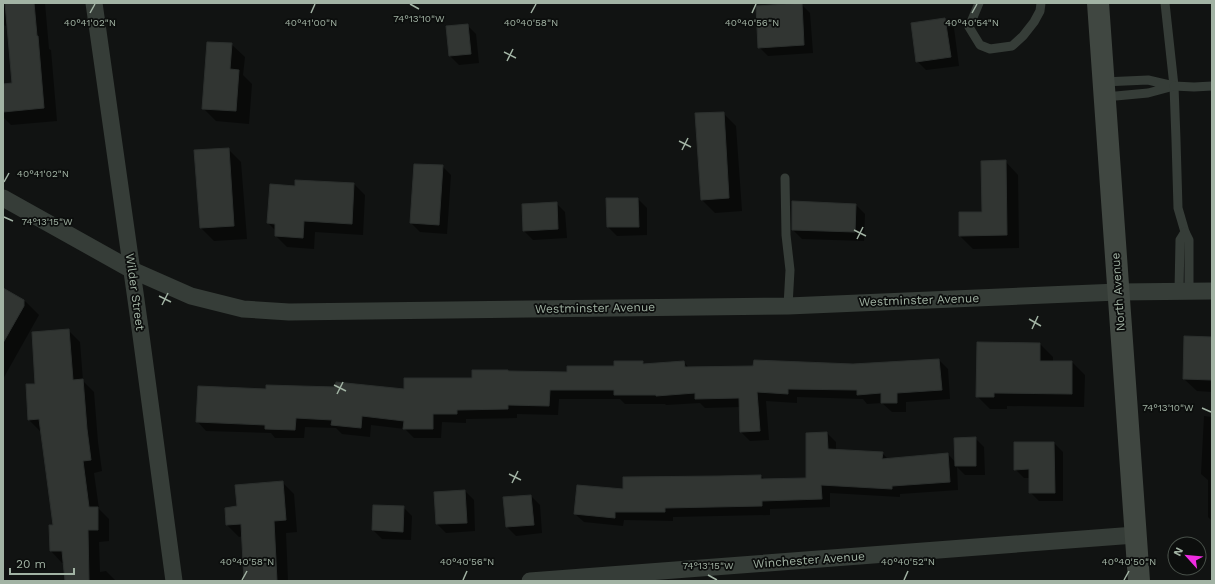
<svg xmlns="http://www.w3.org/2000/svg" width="1215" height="584" font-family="'Work Sans',sans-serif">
<rect width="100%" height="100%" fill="#111312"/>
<g fill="#0007">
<polygon points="3,3 45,3 49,49 51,50 57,121 11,125 3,117 3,85 13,84 8,25 5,26 3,23"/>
<polygon points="801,4 810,13 813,53 768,56 759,47"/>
<polygon points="945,19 954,28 959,66 926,70 917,61"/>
<polygon points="467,25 476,34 479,63 459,65 450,56"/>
<polygon points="231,44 245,57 243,75 252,84 249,124 216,121 203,108"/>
<polygon points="723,113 736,126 742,211 715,213 702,200"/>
<polygon points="228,149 241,162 247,239 214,241 201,228"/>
<polygon points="1005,161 1018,175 1019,248 973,249 960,236 983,213"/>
<polygon points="442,166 451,175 447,234 420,232 411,223"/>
<polygon points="354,184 365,195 363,235 315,232 314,249 287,247 276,236 276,231 268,223 296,187"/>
<polygon points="607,199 638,199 647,208 647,235 617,236 608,227"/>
<polygon points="556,203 565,212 567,238 533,240 524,231 523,205"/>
<polygon points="856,205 865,214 864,241 802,239 793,230"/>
<polygon points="3,289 26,302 39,315 3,379"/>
<polygon points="68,330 80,342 83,381 94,392 98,442 102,471 94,473 99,509 109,519 109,541 99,542 100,572 106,571 116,581 66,581 64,563 62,563 51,551 54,526 41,432 29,420 37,385"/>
<polygon points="1212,338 1212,392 1197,391 1184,379"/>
<polygon points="1040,344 1053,357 1053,362 1072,362 1085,375 1084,407 1007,406 1007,409 990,409 977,396"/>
<polygon points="939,360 948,369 950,399 906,402 906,412 892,412 882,403 867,404 863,399 797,397 797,403 766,401 769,440 750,441 741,432 740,407 705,408 700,403 666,405 665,404 625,404 620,399 559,399 558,415 517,414 517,418 466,419 466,423 442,422 441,438 414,438 405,429 371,425 370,437 342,434 336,428 305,427 304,438 275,438 271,433 206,431 197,421 267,390 405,390 473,379 508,372 568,373 643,362 646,365 684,362 689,368 853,365"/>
<polygon points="1204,416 1212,417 1212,521 1208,517 1208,480 1201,474"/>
<polygon points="827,433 836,442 836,450 882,453 888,459 948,454 956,463 975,438 984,447 985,475 965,475 957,467 958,490 900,494 900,497 830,493 830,507 770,509 770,515 673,517 673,521 624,520 623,526 584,522 575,514 624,490 761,476 765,480 808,479"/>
<polygon points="1054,443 1063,452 1063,501 1039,501 1030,492 1030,478 1024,478 1015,469"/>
<polygon points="282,482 294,494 297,532 286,533 288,581 245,581 243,536 239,537 227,525 238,507"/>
<polygon points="465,491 474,500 475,531 446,533 437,524"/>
<polygon points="531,496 540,505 542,533 516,536 507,527"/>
<polygon points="403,507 412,516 411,540 382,539 373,530"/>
</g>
<g fill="#313532" stroke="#2b2f2d">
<polygon points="5,3 34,3 37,36 38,36 44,108 3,112 3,84 12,83"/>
<polygon points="802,3 804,45 758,48 756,6"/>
<polygon points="945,18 951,57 916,62 911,23"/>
<polygon points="468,24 471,54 449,56 446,26"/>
<polygon points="207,42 232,43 230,69 239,70 236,111 202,109"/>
<polygon points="724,112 729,198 701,200 695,113"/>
<polygon points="229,148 234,226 200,228 194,150"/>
<polygon points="1006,160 1007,235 959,236 959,212 982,212 981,161"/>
<polygon points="414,164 443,165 439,225 410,223"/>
<polygon points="295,180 354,183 352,224 304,221 303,238 275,236 275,224 267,223 270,184 295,186"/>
<polygon points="606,198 638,198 639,227 607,227"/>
<polygon points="792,201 856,204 855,232 792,230"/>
<polygon points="557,202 558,229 523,231 522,204"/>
<polygon points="3,288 24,300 24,306 3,343"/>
<polygon points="69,329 73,380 83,379 87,429 91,460 83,461 89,507 98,507 98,530 88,530 89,581 65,581 62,551 50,551 49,525 53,525 39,419 28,420 26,384 35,384 32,332"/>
<polygon points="1184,336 1212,337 1212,380 1183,379"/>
<polygon points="977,342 1040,343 1040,361 1072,361 1072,394 994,393 994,397 976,397"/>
<polygon points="939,359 942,390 897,393 897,403 881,403 881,393 857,395 857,390 788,389 788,394 757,392 760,431 740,432 739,398 695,399 695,393 656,396 656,395 614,395 614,390 550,390 549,406 508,405 508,409 457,410 457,414 433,414 433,429 403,429 404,421 362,416 361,428 331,425 332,420 296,418 295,430 265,429 265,425 196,422 198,386 266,389 266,385 335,387 336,382 404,389 404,378 472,378 472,370 508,370 508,371 567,372 567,366 614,366 614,361 643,361 643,364 684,361 685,367 753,366 754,360 853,364"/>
<polygon points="827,432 828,449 883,452 882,459 948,453 950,482 892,486 892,489 821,485 822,499 762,501 762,506 665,508 665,512 615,512 615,518 574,514 577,485 623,489 623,477 720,476 761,475 761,479 806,478 806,433"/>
<polygon points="976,437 976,466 955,466 954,438"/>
<polygon points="1014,442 1054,442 1055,493 1029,493 1029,469 1014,470"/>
<polygon points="283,481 286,520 274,521 277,581 244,581 241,524 226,525 225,508 237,506 235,485"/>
<polygon points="465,490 467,523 436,524 434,492"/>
<polygon points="531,495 534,525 506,527 503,497"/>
<polygon points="373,505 404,506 403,532 372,530"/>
</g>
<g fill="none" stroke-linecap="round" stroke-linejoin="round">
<g stroke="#363d38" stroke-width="9">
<polyline points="979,3 969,27 980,45 990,49 1012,46 1023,36 1034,22 1040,11 1041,3"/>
<polyline points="1165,3 1174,86 1176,140 1178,208 1185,232"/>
<polyline points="1103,82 1148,80 1174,86 1148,93 1105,97"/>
<polyline points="1174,86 1194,87 1212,86"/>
<polyline points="785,178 786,235 790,270 788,306"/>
<polyline points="1179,291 1180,240 1185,232 1189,240 1189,291"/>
</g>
<g stroke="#363d38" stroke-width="17">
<polyline points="94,3 140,328 174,581"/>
<polyline points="3,198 132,270 191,296 243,309 289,312 788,306 1118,292 1212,291"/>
<polyline points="530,581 1135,535"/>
</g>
<polyline stroke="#404741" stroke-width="22" points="1098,3 1139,581"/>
</g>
<path fill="none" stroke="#a2b3a4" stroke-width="1.5" d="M410,4L419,9M90,13L95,4M311,13L315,4M531,13L536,4M752,13L756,4M972,13L977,4M504,52L516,58M507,61L513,49M679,141L691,147M682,150L688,138M4,182L9,173M4,217L13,221M854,230L866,236M857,239L863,227M159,296L171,302M162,305L168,293M1029,319L1041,326M1032,329L1038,316M334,385L346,391M337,394L343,382M1202,408L1211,412M509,474L521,480M512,483L518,471M708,575L717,580M242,580L247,571M463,580L467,571M904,580L908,571M1124,580L1129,571"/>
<g text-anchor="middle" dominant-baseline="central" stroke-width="3.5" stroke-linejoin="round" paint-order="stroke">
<g font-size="12" fill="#a2b3a4" stroke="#0c0e0d">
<text transform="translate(135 292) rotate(82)">Wilder Street</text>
<text transform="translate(1118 292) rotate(-94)">North Avenue</text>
<text transform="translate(919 300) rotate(-2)">Westminster Avenue</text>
<text transform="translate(595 308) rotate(-1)">Westminster Avenue</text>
<text transform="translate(809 560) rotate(-4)">Winchester Avenue</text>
</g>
</g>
<g font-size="10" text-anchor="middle" fill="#a2b3a4" stroke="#0c0e0d" stroke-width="3.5" stroke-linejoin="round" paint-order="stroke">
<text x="419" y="22">74°13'10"W</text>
<text x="90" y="26">40°41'02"N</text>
<text x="311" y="26">40°41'00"N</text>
<text x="531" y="26">40°40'58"N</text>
<text x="752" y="26">40°40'56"N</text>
<text x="972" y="26">40°40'54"N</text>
<text x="43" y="177">40°41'02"N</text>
<text x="47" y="225">74°13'15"W</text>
<text x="1168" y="411">74°13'10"W</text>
<text x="247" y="565">40°40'58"N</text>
<text x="467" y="565">40°40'56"N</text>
<text x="908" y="565">40°40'52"N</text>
<text x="1129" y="565">40°40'50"N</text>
<text x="708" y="569">74°13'15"W</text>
</g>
<rect width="1215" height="584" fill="none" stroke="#a2b3a4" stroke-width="8"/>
<g transform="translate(1187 556) rotate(297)"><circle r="19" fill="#0c0e0d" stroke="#485049"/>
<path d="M0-3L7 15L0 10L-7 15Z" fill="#ef2ce1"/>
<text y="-6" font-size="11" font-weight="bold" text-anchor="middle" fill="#a2b3a4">N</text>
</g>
<path d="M10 568v6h64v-6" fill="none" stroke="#a2b3a4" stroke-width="2"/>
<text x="16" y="568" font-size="12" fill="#a2b3a4" stroke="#0c0e0d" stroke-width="3" paint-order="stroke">20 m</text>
</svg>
